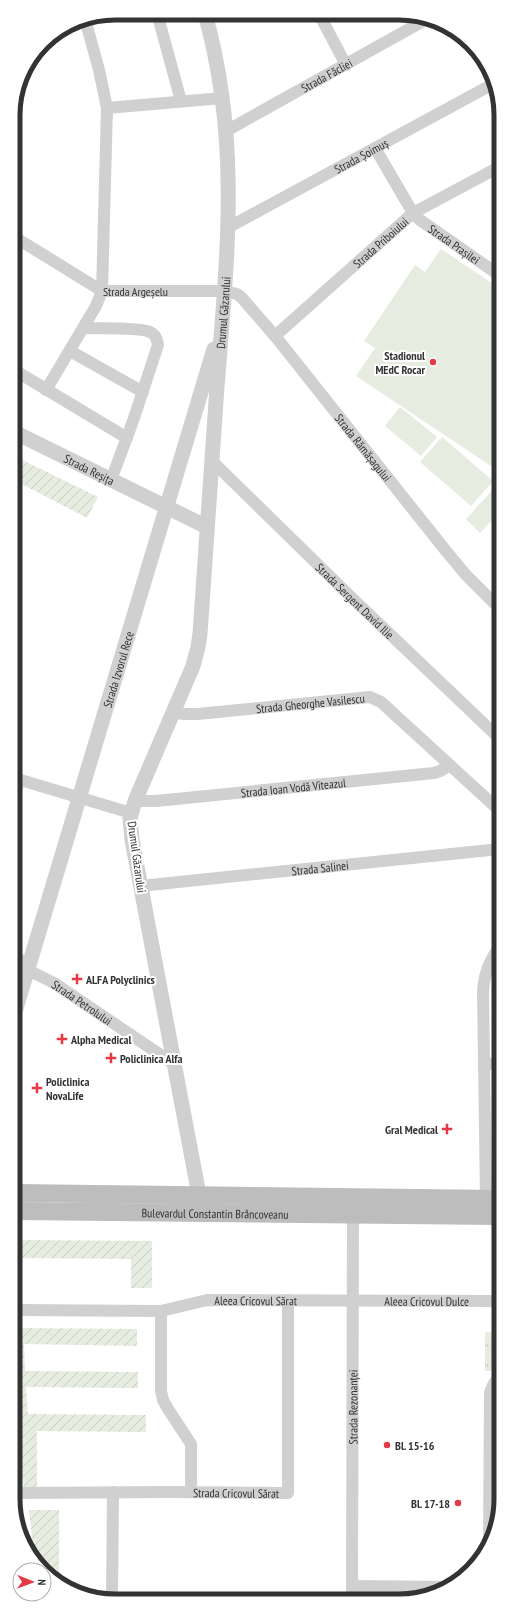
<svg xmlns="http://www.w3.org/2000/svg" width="514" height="1614" font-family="'PT Sans Narrow',sans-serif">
<defs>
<pattern id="park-tufts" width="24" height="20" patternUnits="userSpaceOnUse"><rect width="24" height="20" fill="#e6ecdf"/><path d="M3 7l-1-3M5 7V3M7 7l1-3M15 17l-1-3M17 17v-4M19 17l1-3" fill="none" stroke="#c6cbc0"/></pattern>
<pattern id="garden-furrows" width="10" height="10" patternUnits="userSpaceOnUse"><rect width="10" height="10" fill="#e6ecdf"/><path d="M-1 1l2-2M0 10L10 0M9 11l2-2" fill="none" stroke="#c6cbc0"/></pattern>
</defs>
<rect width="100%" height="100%" fill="#fff"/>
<rect fill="url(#park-tufts)" x="485" y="1332" width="16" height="39"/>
<g fill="url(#garden-furrows)">
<polygon points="14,456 98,497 87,518 14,480"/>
<polygon points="15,1240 152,1241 152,1288 131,1288 131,1259 15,1258"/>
<polygon points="15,1328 137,1329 137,1346 24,1344 25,1371 138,1372 138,1388 26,1387 28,1414 146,1415 146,1432 37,1431 37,1490 24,1490 15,1405"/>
<polygon points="29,1510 59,1510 59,1580 42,1570 34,1555"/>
</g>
<g fill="#e6ecdf">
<polygon points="441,249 499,288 500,472 356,376 375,348 364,341 415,265 425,272"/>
<polygon points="400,407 437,437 421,456 385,426"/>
<polygon points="442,437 493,481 471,506 420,462"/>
<polygon points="500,482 500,512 480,533 466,519"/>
</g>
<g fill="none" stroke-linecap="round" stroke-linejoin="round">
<g stroke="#d0d0d0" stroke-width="12">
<polyline points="157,13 181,101"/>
<polyline points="319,14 346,65"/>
<polyline points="107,108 223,98"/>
<path id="s1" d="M226,131L427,19"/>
<path id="s2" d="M375,148L413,213L420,220L499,275"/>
<path id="s3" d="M229,227L493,84"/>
<path id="s4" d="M13,236L102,291H225L237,294L242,298L275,336L446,551L466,575L500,609"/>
<path d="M84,328C98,329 139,327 150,332C156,335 157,339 158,345L133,421L111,480"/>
<path id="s5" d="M275,336L413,213L499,167"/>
<polyline points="70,351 143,392"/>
<polyline points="14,370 127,438"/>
<polyline points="46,390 96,306 102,291 107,108 99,70 85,19"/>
<path id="s6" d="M212,461L352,598L500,739"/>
<path id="s7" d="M172,712L184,714H198L370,697L381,702L500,811"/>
<polyline points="14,778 131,813"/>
<polyline points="14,798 19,780"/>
<path id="s8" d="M135,801H156L434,773L440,771L450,765"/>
<path id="s9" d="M140,886L500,849"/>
<polyline points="14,958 30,963"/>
<path id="s10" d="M28,970L54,983L174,1064"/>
<polyline points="484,1064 500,1064"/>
<path d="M486,1199L483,992C484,974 489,961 500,946"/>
<path id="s11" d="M15,1310L161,1311L207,1300L501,1301"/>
<polyline points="161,1311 161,1391 163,1400 168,1409 191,1444 191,1492"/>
<path id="s12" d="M15,1493L169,1492L288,1493V1300"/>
<path d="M489,1545L490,1393C492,1386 494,1381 501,1377"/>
<polyline points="352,1586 451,1587"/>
<polyline points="112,1599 113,1492"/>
<path id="s13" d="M352,1599L353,1214"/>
</g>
<g stroke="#d0d0d0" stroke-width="15">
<path id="s14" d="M14,432L207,527"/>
<path id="s15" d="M14,1015L214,349"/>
<path id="s16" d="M199,1195L132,840L130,818L135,801L193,666L198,647L200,634C205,552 211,470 217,387C227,258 241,141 205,14"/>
</g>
<g stroke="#bdbdbd" stroke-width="18">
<polyline points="15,1193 500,1199"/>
<path id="s17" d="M15,1211L500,1216"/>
</g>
</g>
<g fill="#e63946" stroke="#fff" stroke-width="1.5">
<circle cx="433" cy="362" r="4"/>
<path d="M75 973h4v4h4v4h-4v4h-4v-4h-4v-4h4z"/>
<path d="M60 1033h4v4h4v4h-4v4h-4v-4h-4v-4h4z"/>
<path d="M109 1052h4v4h4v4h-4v4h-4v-4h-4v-4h4z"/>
<path d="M35 1082h4v4h4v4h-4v4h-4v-4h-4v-4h4z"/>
<path d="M445 1123h4v4h4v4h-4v4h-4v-4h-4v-4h4z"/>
<circle cx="387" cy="1445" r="4"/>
<circle cx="458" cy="1503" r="4"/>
</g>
<g text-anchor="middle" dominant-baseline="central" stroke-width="4" stroke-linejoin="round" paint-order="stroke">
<g font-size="12" fill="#333" stroke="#fff">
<text stroke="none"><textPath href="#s1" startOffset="115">Strada Făcliei</textPath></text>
<text stroke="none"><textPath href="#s3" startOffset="150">Strada Șoimuș</textPath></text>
<text stroke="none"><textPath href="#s5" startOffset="141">Strada Priboiului</textPath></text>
<text stroke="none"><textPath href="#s2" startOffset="127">Strada Prașilei</textPath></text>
<text stroke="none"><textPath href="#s4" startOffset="138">Strada Argeșelu</textPath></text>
<text stroke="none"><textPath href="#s16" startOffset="903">Drumul Găzarului</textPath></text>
<text stroke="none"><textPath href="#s4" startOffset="439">Strada Rămășagului</textPath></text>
<text stroke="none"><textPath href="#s14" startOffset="84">Strada Reșița</textPath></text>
<text stroke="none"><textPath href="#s6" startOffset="200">Strada Sergent David Ilie</textPath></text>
<text stroke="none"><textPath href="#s15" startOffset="361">Strada Izvorul Rece</textPath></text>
<text stroke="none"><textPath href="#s7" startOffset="139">Strada Gheorghe Vasilescu</textPath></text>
<text stroke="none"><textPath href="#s8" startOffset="159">Strada Ioan Vodă Viteazul</textPath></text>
<text transform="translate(137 857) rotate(82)">Drumul Găzarului</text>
<text stroke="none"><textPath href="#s9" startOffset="181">Strada Salinei</textPath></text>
<text stroke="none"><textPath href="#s10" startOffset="63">Strada Petrolului</textPath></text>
<text stroke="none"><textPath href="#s17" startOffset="200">Bulevardul Constantin Brâncoveanu</textPath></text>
<text stroke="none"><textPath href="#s11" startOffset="242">Aleea Cricovul Sărat</textPath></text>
<text stroke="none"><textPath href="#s11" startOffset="413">Aleea Cricovul Dulce</textPath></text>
<text stroke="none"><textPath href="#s13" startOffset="192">Strada Rezonanței</textPath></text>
<text stroke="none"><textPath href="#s12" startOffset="221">Strada Cricovul Sărat</textPath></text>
</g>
<g font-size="12" font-weight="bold" fill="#333" stroke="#fff" text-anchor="start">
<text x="425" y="355" text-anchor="end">Stadionul<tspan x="425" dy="14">MEdC Rocar</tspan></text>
<text x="86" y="979">ALFA Polyclinics</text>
<text x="71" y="1039">Alpha Medical</text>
<text x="120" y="1058">Policlinica Alfa</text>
<text x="46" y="1081">Policlinica<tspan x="46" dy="14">NovaLife</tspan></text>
<text x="438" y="1129" text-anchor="end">Gral Medical</text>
<text x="395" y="1445">Bl. 15-16</text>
<text x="450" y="1503" text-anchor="end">Bl. 17-18</text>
</g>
</g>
<path d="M0 0H514V1614H0ZM115 20H399A95 95 0 0 1 494 115V1499A95 95 0 0 1 399 1594H115A95 95 0 0 1 20 1499V115A95 95 0 0 1 115 20Z" fill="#fff" fill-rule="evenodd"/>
<path fill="none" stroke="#333" stroke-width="5" d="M115 20H399A95 95 0 0 1 494 115V1499A95 95 0 0 1 399 1594H115A95 95 0 0 1 20 1499V115A95 95 0 0 1 115 20Z"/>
<g transform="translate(32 1582) rotate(91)"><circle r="19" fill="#ffffff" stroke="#adadad"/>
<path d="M0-3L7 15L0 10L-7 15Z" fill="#e63946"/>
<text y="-6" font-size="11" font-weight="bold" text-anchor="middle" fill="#333333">N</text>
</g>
</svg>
